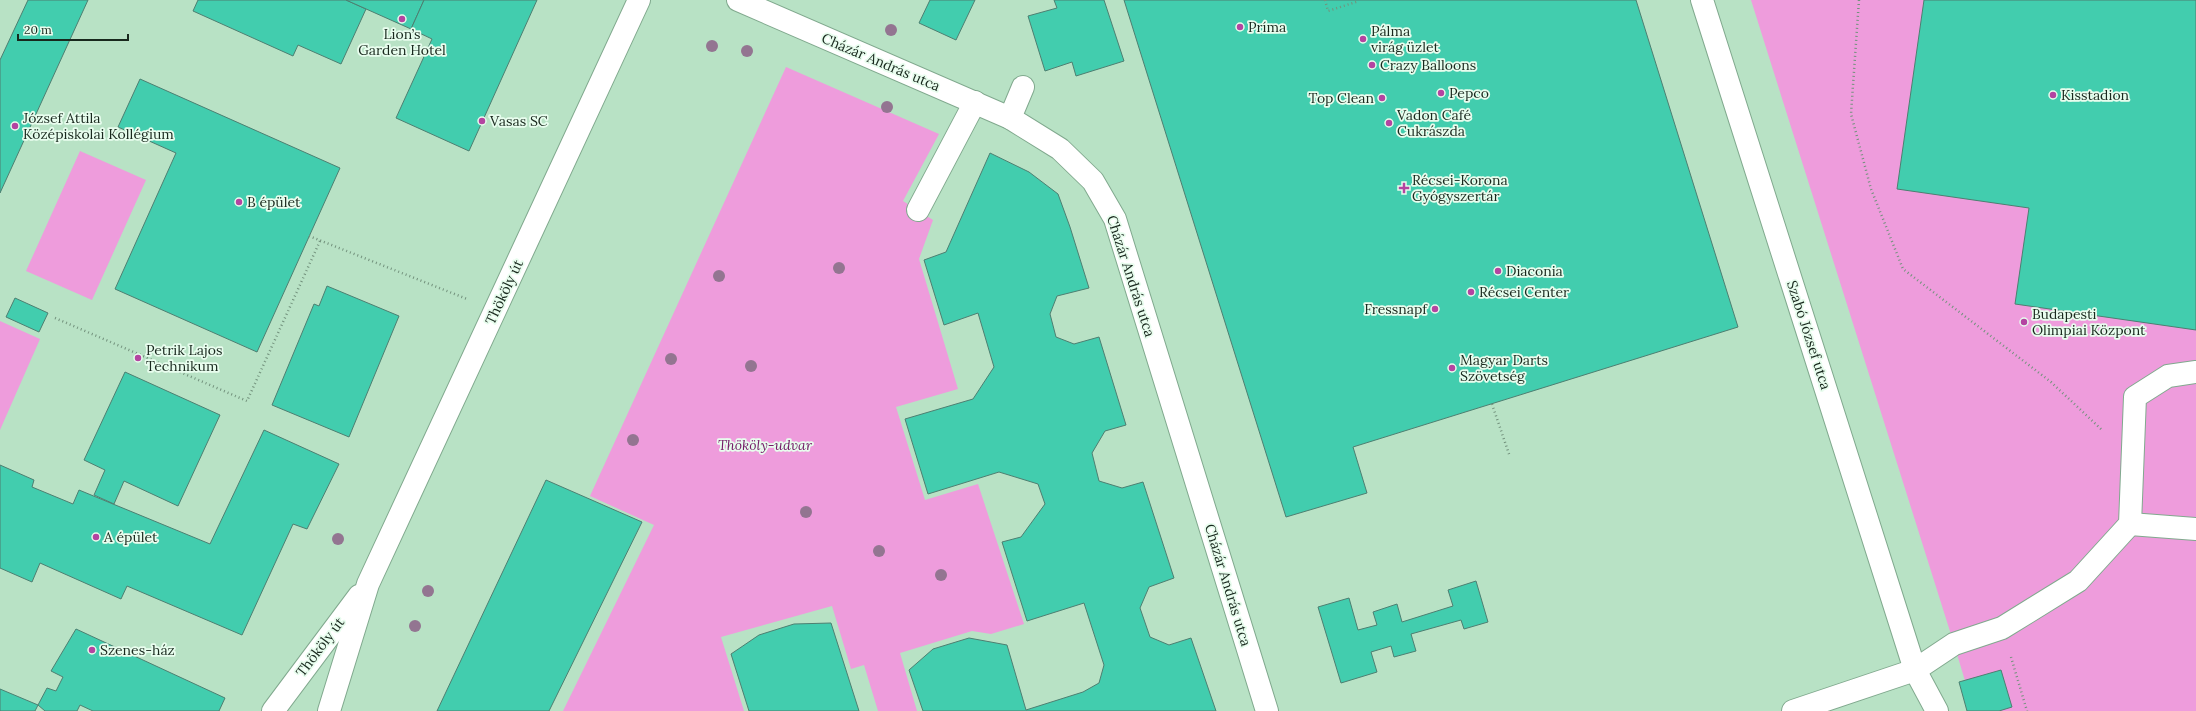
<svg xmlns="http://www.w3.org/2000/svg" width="2196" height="711" font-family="Lora,serif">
<rect width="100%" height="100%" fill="#b8e2c5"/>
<g fill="#ee9cdc">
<polygon points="1751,0 2196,0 2196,711 1974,711 1954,644"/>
<polygon points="786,67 939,134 903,201 933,220 919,259 958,389 896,407 925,500 978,484 1024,624 991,634 972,631 900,653 917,711 878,711 864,665 851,669 832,606 721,637 744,711 563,711 654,525 590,496"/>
<polygon points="80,151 146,180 92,300 26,271"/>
<polygon points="0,321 40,339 0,430"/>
</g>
<g fill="#42cdae" stroke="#4d7f71">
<polygon points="28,0 88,0 0,193 0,60"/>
<polygon points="198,0 346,0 366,9 341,64 298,45 293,56 193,11"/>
<polygon points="346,0 424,0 411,29"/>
<polygon points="424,0 537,0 469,151 396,118 432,39 411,29"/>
<polygon points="930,0 975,0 956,40 919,23"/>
<polygon points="1054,0 1104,0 1124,61 1076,76 1072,62 1045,71 1028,16 1057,8"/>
<polygon points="1124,0 1636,0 1738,327 1353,447 1367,493 1286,517"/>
<polygon points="1924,0 2196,0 2196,330 2015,304 2029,208 1897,189"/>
<polygon points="140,79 340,168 257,352 115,289 176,153 118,127"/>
<polygon points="990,153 1029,172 1058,194 1070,227 1089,288 1057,296 1050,314 1056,337 1074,344 1099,337 1126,425 1105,431 1092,453 1099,481 1122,488 1143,482 1174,578 1149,587 1140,608 1150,637 1169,645 1191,638 1216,711 923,711 909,670 933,649 969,638 1007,645 1026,710 1083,692 1099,683 1104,665 1084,603 1027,621 1002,542 1021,537 1045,504 1038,484 999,472 928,494 905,419 973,399 994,367 978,313 944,325 924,260 946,252"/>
<polygon points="327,286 399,316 349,437 272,405 314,304 319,306"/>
<polygon points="15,298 48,313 39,332 6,317"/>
<polygon points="125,372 220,415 178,506 124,481 114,504 94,495 105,470 84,460"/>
<polygon points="264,430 339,464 307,529 293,524 242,635 127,586 121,599 40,563 32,582 0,568 0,465 34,480 32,487 73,504 79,490 210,544"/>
<polygon points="546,480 642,522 549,711 437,711"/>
<polygon points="1476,581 1488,622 1464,629 1461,620 1411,634 1416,651 1394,657 1391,646 1371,652 1377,672 1341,683 1318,607 1349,598 1358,630 1377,625 1373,612 1397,604 1402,622 1453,606 1448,590"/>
<polygon points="831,623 859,711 749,711 731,654 759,635 794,624"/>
<polygon points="76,629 225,698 219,711 93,711 80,705 77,711 45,711 38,705 47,688 56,691 63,677 51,671"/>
<polygon points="2001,670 2012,707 1999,711 1967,711 1959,682"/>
<polygon points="0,689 38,705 35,711 0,711"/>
</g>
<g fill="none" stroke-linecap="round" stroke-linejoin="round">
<g stroke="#81a98e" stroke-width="24">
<g id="minor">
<polyline points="738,0 1010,118 1060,149 1093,181 1115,219 1267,711"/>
<polyline points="1702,0 1915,670 1937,711"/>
<polyline points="1010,118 1023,87"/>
<polyline points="918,210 975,102"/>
<polyline points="2130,524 2196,529"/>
<polyline points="1793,711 1915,670 1954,644 2002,628 2078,581 2130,524 2135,397 2168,376 2196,372"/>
</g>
</g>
<g stroke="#81a98e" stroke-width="24">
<g id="major">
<polyline points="273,711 359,596"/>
<polyline points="329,711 368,584 639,0"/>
</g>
</g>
<g stroke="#73927d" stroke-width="2.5" stroke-dasharray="1 3" stroke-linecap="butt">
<polyline points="1325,0 1328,11 1359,1"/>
<polyline points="1859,0 1851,114 1871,189 1903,269 2051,382 2103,431"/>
<polyline points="309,236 467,299"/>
<polyline points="55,318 247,401 320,241"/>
<polyline points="1492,404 1510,457"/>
<polyline points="2011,657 2027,711"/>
</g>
<use href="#minor" stroke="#fff" stroke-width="22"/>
<use href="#major" stroke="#fff" stroke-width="22"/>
</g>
<g fill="#937591">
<circle cx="891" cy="30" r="6"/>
<circle cx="712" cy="46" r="6"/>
<circle cx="747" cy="51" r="6"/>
<circle cx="887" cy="107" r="6"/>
<circle cx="839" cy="268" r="6"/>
<circle cx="719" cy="276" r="6"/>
<circle cx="671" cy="359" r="6"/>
<circle cx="751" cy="366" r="6"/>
<circle cx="633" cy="440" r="6"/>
<circle cx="806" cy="512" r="6"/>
<circle cx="338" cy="539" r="6"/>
<circle cx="879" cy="551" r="6"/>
<circle cx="941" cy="575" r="6"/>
<circle cx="428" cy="591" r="6"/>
<circle cx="415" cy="626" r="6"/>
</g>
<g fill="#b444a1" stroke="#e8fdee" stroke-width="1.5">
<circle cx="402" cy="19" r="4"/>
<circle cx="1240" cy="27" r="4"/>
<circle cx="1363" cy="39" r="4"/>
<circle cx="1372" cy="65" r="4"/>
<circle cx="1441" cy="93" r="4"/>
<circle cx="2053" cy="95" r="4"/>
<circle cx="1382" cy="98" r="4"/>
<circle cx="482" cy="121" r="4"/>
<circle cx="1389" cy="123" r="4"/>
<circle cx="15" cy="126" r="4"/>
<path d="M1402 182h4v4h4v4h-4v4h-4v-4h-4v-4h4z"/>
<circle cx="239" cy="202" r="4"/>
<circle cx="1498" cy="271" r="4"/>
<circle cx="1471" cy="292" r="4"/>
<circle cx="1435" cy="309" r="4"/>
<circle cx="2024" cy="322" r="4"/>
<circle cx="138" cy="358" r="4"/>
<circle cx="1452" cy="368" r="4"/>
<circle cx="96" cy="537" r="4"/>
<circle cx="92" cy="650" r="4"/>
</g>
<g text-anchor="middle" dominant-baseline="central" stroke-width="3.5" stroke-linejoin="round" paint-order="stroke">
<g font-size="14" fill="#18281d" stroke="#e8fdee" text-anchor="start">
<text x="1248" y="27">Príma</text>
<text x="1371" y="31">Pálma<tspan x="1371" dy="16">virág üzlet</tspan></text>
<text x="402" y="34" text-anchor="middle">Lion’s<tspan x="402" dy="16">Garden Hotel</tspan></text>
<text x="1380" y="65">Crazy Balloons</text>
<text x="1449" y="93">Pepco</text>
<text x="2061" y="95">Kisstadion</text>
<text x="1374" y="98" text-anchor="end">Top Clean</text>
<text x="1397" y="115">Vadon Café<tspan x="1397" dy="16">Cukrászda</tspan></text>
<text x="23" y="118">József Attila<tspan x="23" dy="16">Középiskolai Kollégium</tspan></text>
<text x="490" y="121">Vasas SC</text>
<text x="1412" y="180">Récsei-Korona<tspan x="1412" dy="16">Gyógyszertár</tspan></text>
<text x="247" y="202">B épület</text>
<text x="1506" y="271">Diaconia</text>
<text x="1479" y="292">Récsei Center</text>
<text x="1427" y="309" text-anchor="end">Fressnapf</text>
<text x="2032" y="314">Budapesti<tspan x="2032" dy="16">Olimpiai Központ</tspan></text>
<text x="146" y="350">Petrik Lajos<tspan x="146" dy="16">Technikum</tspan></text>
<text x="1460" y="360">Magyar Darts<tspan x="1460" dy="16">Szövetség</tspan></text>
<text x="104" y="537">A épület</text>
<text x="100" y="650">Szenes-ház</text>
</g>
<g font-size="14" fill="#18281d" stroke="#e8fdee">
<text transform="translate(881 62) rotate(23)">Cházár András utca</text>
<text transform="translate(1131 276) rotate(72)">Cházár András utca</text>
<text transform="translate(504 292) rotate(-65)">Thököly út</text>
<text transform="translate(1809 335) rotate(72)">Szabó József utca</text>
<text transform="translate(1228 585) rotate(73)">Cházár András utca</text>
<text transform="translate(320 647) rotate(-53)">Thököly út</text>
</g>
<g font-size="14" font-style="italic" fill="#741b67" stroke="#e8fdee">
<text x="765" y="445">Thököly-udvar</text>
</g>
</g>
<path d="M18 34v6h110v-6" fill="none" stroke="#18281d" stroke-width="2"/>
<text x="24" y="34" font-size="12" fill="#18281d" stroke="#e8fdee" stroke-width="3" paint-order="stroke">20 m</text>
</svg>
